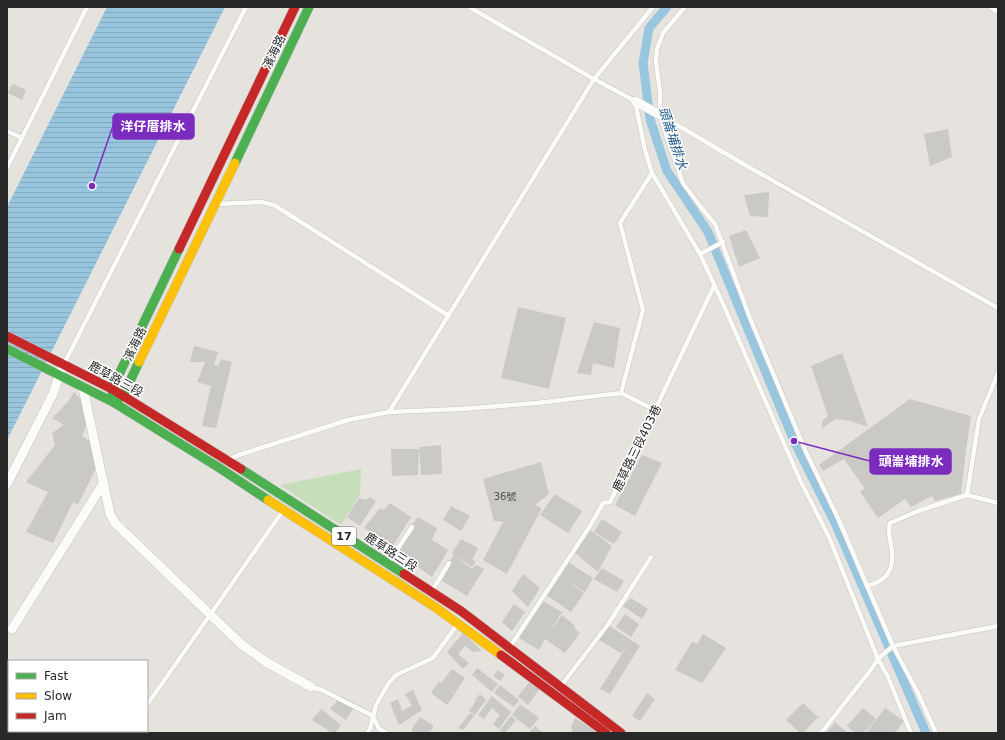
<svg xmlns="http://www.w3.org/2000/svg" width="1005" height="740" font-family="'DejaVu Sans','Noto Sans TC',sans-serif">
<defs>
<pattern id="water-rules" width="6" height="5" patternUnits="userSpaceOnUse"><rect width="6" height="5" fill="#99c6df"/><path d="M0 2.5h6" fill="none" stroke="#84aabf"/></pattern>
</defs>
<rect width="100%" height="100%" fill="#e6e3de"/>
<polygon fill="#c6deba" points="361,469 360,494 341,525 280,485"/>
<polygon fill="url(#water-rules)" points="107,7 225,7 7,440 7,207"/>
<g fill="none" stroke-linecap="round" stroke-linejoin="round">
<polyline stroke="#99c6df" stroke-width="9" points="667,7 649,28 643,63 650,119 667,171 708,232 794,441 835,523 926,733"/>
</g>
<g fill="#cbc9c5">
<polygon points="13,84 26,90 22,100 8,93 10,87"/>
<polygon points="948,129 952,157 930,166 924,134"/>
<polygon points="769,192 768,217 750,216 744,195"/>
<polygon points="746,230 760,258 739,267 729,236"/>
<polygon points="518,307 566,318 549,389 501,378"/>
<polygon points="594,322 620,328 614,368 593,363 591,375 577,373"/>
<polygon points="194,346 218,352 214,365 218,366 221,359 232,362 216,428 202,426 211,386 197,382 205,362 190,362"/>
<polygon points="842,353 868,427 851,421 836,419 822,428 822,421 828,416 811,366"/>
<polygon points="74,392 84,403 82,407 86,408 88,421 82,436 91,442 96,468 78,505 73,502 53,543 26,532 48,492 26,482 55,445 52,433 64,425 52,418 68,402"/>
<polygon points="910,399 971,416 966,450 961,494 935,501 932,496 911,507 905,499 878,518 860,492 865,489 844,459 823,471 819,465"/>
<polygon points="441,445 442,474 421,475 419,447"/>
<polygon points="391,449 419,449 418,475 392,476"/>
<polygon points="642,455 662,463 635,516 615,505"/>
<polygon points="541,462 549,494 535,505 542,508 507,574 483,560 503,522 494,521 483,479"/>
<polygon points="555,494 582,511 568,533 540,515"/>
<polygon points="370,497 376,501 360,526 347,517 359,498 366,500"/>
<polygon points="390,503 411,517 393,546 364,528 380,508 384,510"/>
<polygon points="451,506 470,516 461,531 443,520"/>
<polygon points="418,517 437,528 432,540 448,550 432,577 394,550"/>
<polygon points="602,519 622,532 614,544 594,532"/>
<polygon points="590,530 612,546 598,572 575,553"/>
<polygon points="461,539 478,548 472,560 476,561 472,567 455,556 472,569 476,565 484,569 467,596 439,579 454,555 452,553"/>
<polygon points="568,562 593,578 585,592 566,580 584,593 571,612 545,594"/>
<polygon points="602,568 624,581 617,592 594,579"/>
<polygon points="523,574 540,588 528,607 512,591"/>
<polygon points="631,598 648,609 642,619 623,606"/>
<polygon points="541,600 562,612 548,635 562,615 575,626 574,628 580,633 565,653 545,639 539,650 519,638"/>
<polygon points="514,604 525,612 512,631 502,622"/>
<polygon points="625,614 639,624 631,637 616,627"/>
<polygon points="608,625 640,646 610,694 600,689 627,646 621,653 597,639"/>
<polygon points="463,633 482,651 473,652 465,646 458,654 469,663 463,669 447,652"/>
<polygon points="703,634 726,648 702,683 675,670 692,642 697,644"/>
<polygon points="477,668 498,684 492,692 472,675"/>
<polygon points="452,669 465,678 455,693 447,688 455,694 447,705 431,693 439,681 441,683"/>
<polygon points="498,670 505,675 500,681 493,676"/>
<polygon points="530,681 541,687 528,705 518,696"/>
<polygon points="500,685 519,700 514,707 494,693"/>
<polygon points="413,690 422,710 399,725 390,703 398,699 402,711 412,706 405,694"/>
<polygon points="647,693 655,699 640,721 632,716"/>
<polygon points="480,694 486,700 475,715 469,711 476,701 475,700"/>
<polygon points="341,696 356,704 346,720 330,709"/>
<polygon points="492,696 511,712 499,729 493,724 500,715 492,708 484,719 478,715"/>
<polygon points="803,703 818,717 803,733 800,733 786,720"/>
<polygon points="520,704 539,718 530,729 512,715"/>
<polygon points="863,708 876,719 864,733 855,733 847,726"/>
<polygon points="885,708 904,721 895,733 866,733"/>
<polygon points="321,709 341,725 335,733 332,733 312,720"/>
<polygon points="470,713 474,716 463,730 458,728"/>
<polygon points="511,716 516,720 505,733 504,733 500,730"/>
<polygon points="420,717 434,726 429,733 415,733 411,730"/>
<polygon points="575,718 598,733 573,733 571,728"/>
<polygon points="835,722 848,733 826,733"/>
<polygon points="535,726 543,733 529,733"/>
</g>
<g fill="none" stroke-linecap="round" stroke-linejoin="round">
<g stroke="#c4c2c3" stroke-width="5.5">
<g id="lane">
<polyline points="469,7 594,79 635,101 645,150 652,173 700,254 724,306 800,480 829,537 878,659 888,677 911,733"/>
<polyline points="685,7 663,33 657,49 656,62 660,92 660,115 670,146 683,183 700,206 715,224 750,318 806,452 838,518 893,646 918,693 936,733"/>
<polyline points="990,7 998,12"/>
<polyline points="660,115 747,166 998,308"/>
<polyline points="7,131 22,138"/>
<polyline points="7,168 87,7"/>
<polyline points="217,204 261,202 274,205 449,316"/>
<polyline points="700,254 723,242"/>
<polyline points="64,364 246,7"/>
<polyline points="621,393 643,310 620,223 652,173"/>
<polyline points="389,412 594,79 653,7"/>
<polyline points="229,459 239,455 348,420 389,412 461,409 537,403 621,393 655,410"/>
<polyline points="967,495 979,419 998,373"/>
<polyline points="389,562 412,527"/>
<path d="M867,586C886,581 894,571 892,551C891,541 887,533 890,523L918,511L967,495L998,503"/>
<polyline points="432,591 449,563"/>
<polyline points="510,647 590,526 603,503 610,502 655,410 714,286"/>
<polyline points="561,686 609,623 651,557"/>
<polyline points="311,687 322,690 373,716 379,729 387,733"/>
<polyline points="147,705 282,512"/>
<polyline points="127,733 128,731"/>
<polyline points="367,733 370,729 376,705 388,684 396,675 433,658 457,625"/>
<polyline points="821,733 870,671 878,659 893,646 998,626"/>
</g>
</g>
<g stroke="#c4c2c3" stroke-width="10">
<g id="street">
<polyline points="635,101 660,115"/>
<polyline points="83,388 110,514 115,523 241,644 266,662 311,687"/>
<polyline points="7,484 53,394 61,370"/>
<polyline points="12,629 103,484"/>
</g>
</g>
<g stroke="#c4c2c3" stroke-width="10">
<g id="fast">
<polyline points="235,163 309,7"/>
<polyline points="7,349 113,402 218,467 268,500"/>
<polyline points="139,362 123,396 113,402 112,389 179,249"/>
<polyline points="241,469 404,574"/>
</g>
</g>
<g stroke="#c4c2c3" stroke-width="10">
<g id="slow">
<polyline points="139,362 235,163"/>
<polyline points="268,500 435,607 501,655"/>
</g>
</g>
<g stroke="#c4c2c3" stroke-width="10">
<g id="jam">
<polyline points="179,249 295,7"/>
<polyline points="7,336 112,389 241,469"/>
<polyline points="404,574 461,611 621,733"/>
<polyline points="501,655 606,733"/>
</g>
</g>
<use href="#lane" stroke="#fbfbfa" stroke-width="4.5"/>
<use href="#street" stroke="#fbfbfa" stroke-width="9"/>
<use href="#fast" stroke="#4caf50" stroke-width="9"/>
<use href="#slow" stroke="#ffc107" stroke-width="9"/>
<use href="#jam" stroke="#c62828" stroke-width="9"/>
</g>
<g text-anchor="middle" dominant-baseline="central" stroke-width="3" stroke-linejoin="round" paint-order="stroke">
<g font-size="10" fill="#525251">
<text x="505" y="496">36號</text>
</g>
<rect fill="#fff" stroke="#686868" stroke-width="1" x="332" y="527" width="24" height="18" rx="3"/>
<g font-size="11" font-weight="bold" fill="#282828">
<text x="344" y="536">17</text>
</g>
<g font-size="12" fill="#282828" stroke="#fff">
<text transform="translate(274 52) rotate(-64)">濱海路</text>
<text transform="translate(135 344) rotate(-64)">濱海路</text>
<text transform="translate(116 379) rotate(29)">鹿草路三段</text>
<text transform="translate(637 448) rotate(-64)">鹿草路三段403巷</text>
<text transform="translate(391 552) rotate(33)">鹿草路三段</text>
</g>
<g font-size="13" font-style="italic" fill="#1b5788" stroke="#fff">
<text transform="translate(673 138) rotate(72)">頭崙埔排水</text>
</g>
</g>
<path fill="none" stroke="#7b2cbf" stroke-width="1.5" d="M92 186L113 126M794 441L870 461"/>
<g fill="#7b2cbf" stroke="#fff" stroke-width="1.5">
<circle cx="92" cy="186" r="4"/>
<circle cx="794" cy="441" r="4"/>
</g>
<g fill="#7b2cbf" stroke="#7b2cbf" stroke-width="1.5">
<rect x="113" y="114" width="81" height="25" rx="4"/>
<rect x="870" y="449" width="81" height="25" rx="4"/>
</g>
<g font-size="13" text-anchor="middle" font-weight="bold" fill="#fff">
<text x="153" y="131">洋仔厝排水</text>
<text x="911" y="466">頭崙埔排水</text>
</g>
<rect width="1005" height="740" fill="none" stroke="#282828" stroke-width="16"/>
<rect x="8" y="660" width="140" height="72" fill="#ffffff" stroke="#a9a9a9"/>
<rect x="16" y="673" width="20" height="6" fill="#4caf50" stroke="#a9a9a9"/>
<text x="44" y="680" font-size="12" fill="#282828">Fast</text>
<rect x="16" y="693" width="20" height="6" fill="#ffc107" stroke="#a9a9a9"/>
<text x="44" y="700" font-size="12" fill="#282828">Slow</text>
<rect x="16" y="713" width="20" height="6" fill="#c62828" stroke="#a9a9a9"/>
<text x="44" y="720" font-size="12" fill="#282828">Jam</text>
</svg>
